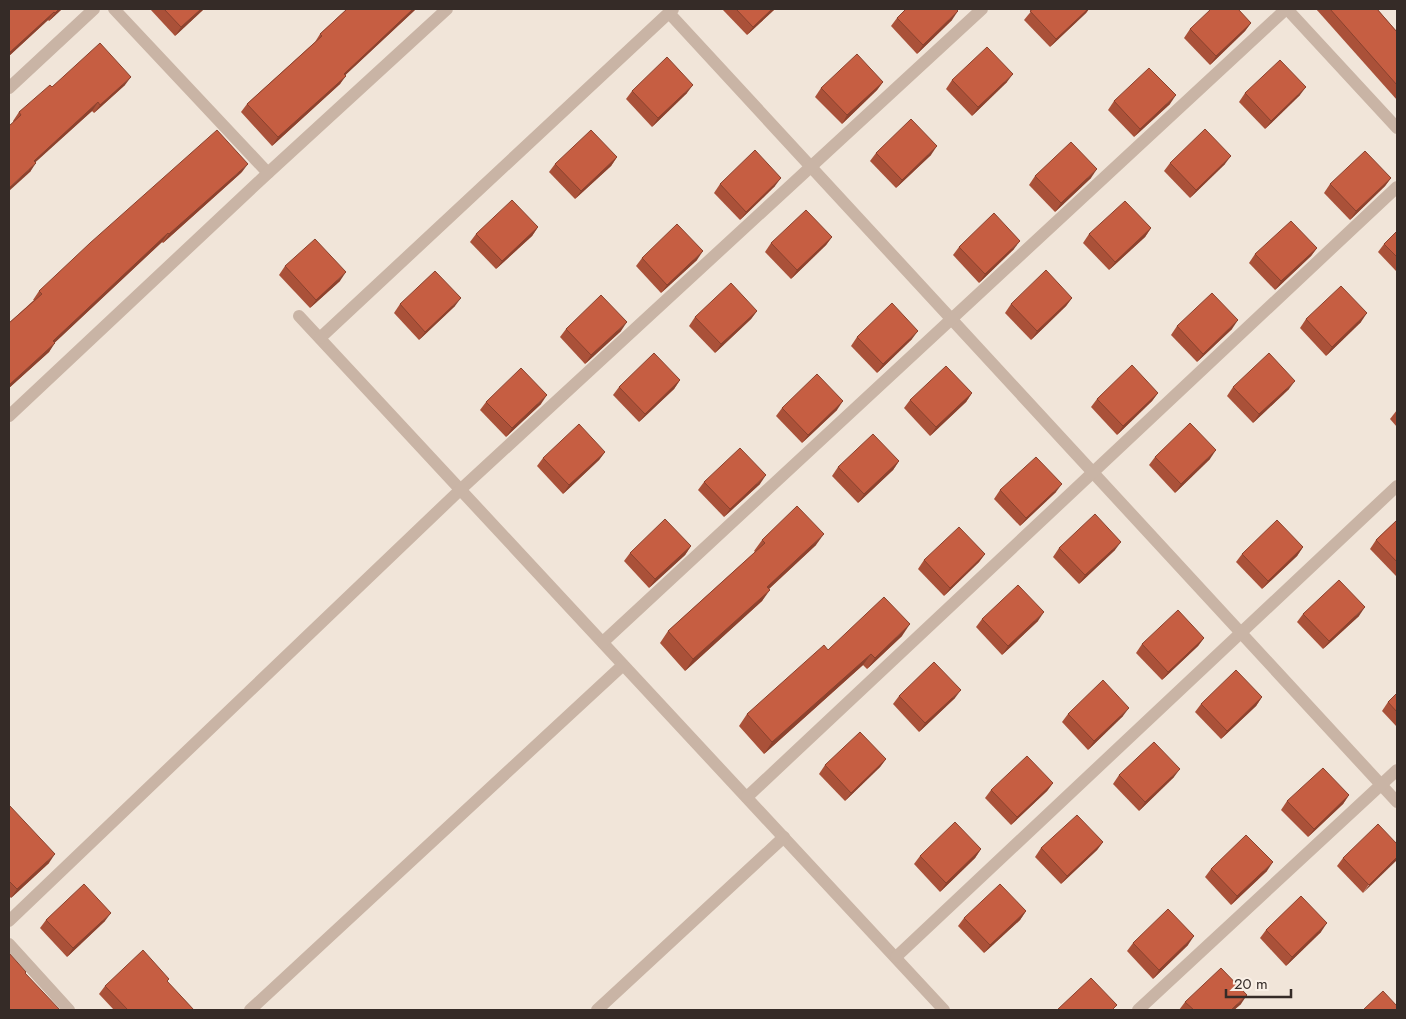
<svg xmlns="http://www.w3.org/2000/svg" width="1406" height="1019" font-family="Jost,sans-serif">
<rect width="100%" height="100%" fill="#f1e5d9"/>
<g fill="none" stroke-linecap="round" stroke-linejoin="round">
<g stroke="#c9b4a5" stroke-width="12">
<polyline points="114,9 268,173"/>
<polyline points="1287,9 1397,128"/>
<polyline points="669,13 1397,802"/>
<polyline points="9,88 94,9"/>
<polyline points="299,316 944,1010"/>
<polyline points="320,338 673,9"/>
<polyline points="9,416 268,173 447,9"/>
<polyline points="603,642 1286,9"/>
<polyline points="747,797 1397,187"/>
<polyline points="9,921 460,490 982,9"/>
<polyline points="9,944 69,1010"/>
<polyline points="896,957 1397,486"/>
<polyline points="250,1010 623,665"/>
<polyline points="597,1010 784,837"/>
<polyline points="1138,1010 1397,770"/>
</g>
</g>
<g fill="#aa5139">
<polygon points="9,9 62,9 49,21 48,20 9,56"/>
<polygon points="150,9 204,9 175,36"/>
<polygon points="347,9 416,9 345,75 340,84 272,146 241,112 247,104 315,42 320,34"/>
<polygon points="722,9 775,9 747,35"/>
<polygon points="1033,9 1089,9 1086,13 1050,47 1024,20"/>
<polygon points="1316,9 1377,9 1397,32 1397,100"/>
<polygon points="897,18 952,20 917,54 891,26"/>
<polygon points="1251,23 1245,31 1210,65 1184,38 1190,29"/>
<polygon points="952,80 1007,82 972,116 946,89"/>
<polygon points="883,82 877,90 842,124 815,97 821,88"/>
<polygon points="125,85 94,113 92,111 35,162 30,172 13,121 19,112 52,87"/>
<polygon points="632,91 687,93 652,127 626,99"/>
<polygon points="1245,93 1300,95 1265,129 1239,102"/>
<polygon points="1114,101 1170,104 1134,137 1108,110"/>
<polygon points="876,153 931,155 896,188 870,161"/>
<polygon points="617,157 611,166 575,199 549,172 555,164"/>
<polygon points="1170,163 1225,164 1190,198 1164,171"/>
<polygon points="242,172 163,243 162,242 54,343 49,352 9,388 9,323 34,300 33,300 39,291"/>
<polygon points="1035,176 1091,178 1055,212 1029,185"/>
<polygon points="1391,178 1385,186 1350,220 1324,193 1330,184"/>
<polygon points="720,184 775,186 740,220 714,193"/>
<polygon points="538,227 532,236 496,269 470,242 476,234"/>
<polygon points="1151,228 1145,237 1109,270 1083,243 1089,234"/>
<polygon points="1397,231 1397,272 1378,252 1384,244"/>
<polygon points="832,237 826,245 791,279 765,252 771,243"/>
<polygon points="959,247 1014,249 979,283 953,255"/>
<polygon points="1317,248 1311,256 1275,290 1249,263 1255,254"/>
<polygon points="642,258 697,260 661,293 636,266"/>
<polygon points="285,266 340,281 310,308 279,275"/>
<polygon points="1072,298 1066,306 1031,340 1005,313 1011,304"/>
<polygon points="400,304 455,306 419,340 394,313"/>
<polygon points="757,311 751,319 715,353 689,326 695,317"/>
<polygon points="1306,319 1361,322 1326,356 1300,328"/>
<polygon points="1177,326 1232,329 1197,362 1171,335"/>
<polygon points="566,329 621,331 585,364 560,337"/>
<polygon points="857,337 912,339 877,373 851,346"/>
<polygon points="680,380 674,389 639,422 613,395 619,387"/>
<polygon points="1233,387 1289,389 1253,423 1227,396"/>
<polygon points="972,393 966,402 930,436 904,408 910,400"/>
<polygon points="1158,393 1152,401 1117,435 1091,407 1097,399"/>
<polygon points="486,402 541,404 506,437 480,410"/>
<polygon points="782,408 837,410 802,443 776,416"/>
<polygon points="1397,410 1397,427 1390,419"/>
<polygon points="605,452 599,460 563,494 537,466 543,458"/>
<polygon points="1155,457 1210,459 1175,493 1149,465"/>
<polygon points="899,461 893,470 858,503 832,476 838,467"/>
<polygon points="704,482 760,484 724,517 698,490"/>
<polygon points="1000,490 1056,492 1020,526 994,499"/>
<polygon points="1397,520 1397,575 1396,576 1370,549 1376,540"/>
<polygon points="762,540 816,545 769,589 762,601 685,671 660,643 668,631 755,552 754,551"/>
<polygon points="691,546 685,555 649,588 624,561 630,553"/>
<polygon points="1303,547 1297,556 1262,589 1236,562 1242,554"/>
<polygon points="1059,548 1115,550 1079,584 1053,557"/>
<polygon points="985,554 979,562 944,596 918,569 924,560"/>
<polygon points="1303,614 1359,616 1323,649 1297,622"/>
<polygon points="982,619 1038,621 1002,655 976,627"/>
<polygon points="902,636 867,669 863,665 764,754 739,726 747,714 828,650"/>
<polygon points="1204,638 1198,646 1162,680 1136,653 1142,644"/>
<polygon points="1397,693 1397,727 1382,711 1388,702"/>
<polygon points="899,696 955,698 919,732 893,704"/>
<polygon points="1262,697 1256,706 1221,739 1195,712 1201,704"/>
<polygon points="1068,714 1123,716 1088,750 1062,722"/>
<polygon points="886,759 880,767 845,801 819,774 825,765"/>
<polygon points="1119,775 1174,777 1139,811 1113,784"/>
<polygon points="1053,783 1047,791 1011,825 985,798 991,790"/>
<polygon points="1349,795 1343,804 1308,837 1281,810 1287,801"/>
<polygon points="9,805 49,863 11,898 9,896"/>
<polygon points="1103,842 1097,850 1061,884 1035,857 1041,848"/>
<polygon points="1397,844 1363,893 1337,866 1343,858"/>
<polygon points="981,849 975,858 940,892 914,864 920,856"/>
<polygon points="1211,869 1267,871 1231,905 1205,877"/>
<polygon points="1026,911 1020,920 984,953 958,926 964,918"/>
<polygon points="46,920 105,921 67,957 40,928"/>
<polygon points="1266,930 1321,932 1286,966 1260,938"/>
<polygon points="1133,943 1188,945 1153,979 1127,951"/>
<polygon points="167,982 194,1010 114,1010 99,994 105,986"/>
<polygon points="1185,1002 1241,1004 1234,1010 1179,1010"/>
</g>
<g fill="#8b422e">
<polygon points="59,9 62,9 49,21 55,13"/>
<polygon points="201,9 204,9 175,36 181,27"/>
<polygon points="413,9 416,9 338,82 344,74"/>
<polygon points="772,9 775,9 747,35 753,27"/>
<polygon points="1088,9 1089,9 1086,13 1050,47 1056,39"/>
<polygon points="958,11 952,20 917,54 923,45"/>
<polygon points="54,12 48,20 9,56 9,53"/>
<polygon points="1251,23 1245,31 1210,65 1216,56"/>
<polygon points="1013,74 1007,82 972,116 978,107"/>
<polygon points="346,76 340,84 272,146 278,137"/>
<polygon points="131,77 125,85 94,113 100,105"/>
<polygon points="883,82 877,90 842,124 847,115"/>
<polygon points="693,85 687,93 652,127 658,118"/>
<polygon points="1306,87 1300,95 1265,129 1271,121"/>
<polygon points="1176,95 1170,104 1134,137 1140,129"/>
<polygon points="98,102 92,111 28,169 34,161"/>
<polygon points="937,146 931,155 896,188 902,180"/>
<polygon points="1231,156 1225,164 1190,198 1196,190"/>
<polygon points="617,157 611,166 575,199 581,191"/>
<polygon points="36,163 30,172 9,191 9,188"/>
<polygon points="248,164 242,172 163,243 169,234"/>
<polygon points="1097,169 1091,178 1055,212 1061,203"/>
<polygon points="781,178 775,186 740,220 746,212"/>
<polygon points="1391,178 1385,186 1350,220 1356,211"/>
<polygon points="538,227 532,236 496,269 502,261"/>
<polygon points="1151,228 1145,237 1109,270 1115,262"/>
<polygon points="168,233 162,242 47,350 53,341"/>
<polygon points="832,237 826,245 791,279 797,270"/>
<polygon points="1020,241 1014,249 979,283 985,274"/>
<polygon points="1317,248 1311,256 1275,290 1281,281"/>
<polygon points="703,251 697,260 661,293 667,285"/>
<polygon points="346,272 340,281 310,308 316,300"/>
<polygon points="461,298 455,306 419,340 425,332"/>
<polygon points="1072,298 1066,306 1031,340 1037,331"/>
<polygon points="757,311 751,319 715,353 721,344"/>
<polygon points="1367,313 1361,322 1326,356 1332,347"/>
<polygon points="1238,320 1232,329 1197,362 1203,354"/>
<polygon points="627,322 621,331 585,364 591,355"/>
<polygon points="918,331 912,339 877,373 883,364"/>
<polygon points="55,343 49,352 9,388 9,385"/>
<polygon points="680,380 674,389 639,422 645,414"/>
<polygon points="1295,381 1289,389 1253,423 1259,414"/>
<polygon points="972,393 966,402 930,436 936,427"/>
<polygon points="1158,393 1152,401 1117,435 1123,426"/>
<polygon points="547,395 541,404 506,437 512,428"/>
<polygon points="843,401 837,410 802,443 808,435"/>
<polygon points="1216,450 1210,459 1175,493 1181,484"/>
<polygon points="605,452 599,460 563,494 569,485"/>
<polygon points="899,461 893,470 858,503 864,494"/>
<polygon points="766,475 760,484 724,517 730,509"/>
<polygon points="1062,484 1056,492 1020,526 1026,518"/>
<polygon points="824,534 816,545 759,598 767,587"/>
<polygon points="1121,542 1115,550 1079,584 1085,575"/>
<polygon points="691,546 685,555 649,588 655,579"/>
<polygon points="1303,547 1297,556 1262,589 1268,581"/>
<polygon points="985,554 979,562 944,596 950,588"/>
<polygon points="770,590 762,601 685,671 693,659"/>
<polygon points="1365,607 1359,616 1323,649 1329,641"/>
<polygon points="1044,612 1038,621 1002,655 1008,646"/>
<polygon points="910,624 902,636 867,669 875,658"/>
<polygon points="1204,638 1198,646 1162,680 1168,672"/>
<polygon points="871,654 863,665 764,754 772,742"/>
<polygon points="961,690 955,698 919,732 925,723"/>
<polygon points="1262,697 1256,706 1221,739 1227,731"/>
<polygon points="1129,708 1123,716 1088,750 1094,741"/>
<polygon points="886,759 880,767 845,801 851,793"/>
<polygon points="1180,769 1174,777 1139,811 1145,802"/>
<polygon points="1053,783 1047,791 1011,825 1017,817"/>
<polygon points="1349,795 1343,804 1308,837 1314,829"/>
<polygon points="1103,842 1097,850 1061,884 1067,876"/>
<polygon points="981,849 975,858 940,892 946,883"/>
<polygon points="55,854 49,863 11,898 17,889"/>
<polygon points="1397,857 1397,860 1363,893 1369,885"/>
<polygon points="1273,862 1267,871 1231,905 1237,896"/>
<polygon points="1026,911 1020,920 984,953 990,945"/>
<polygon points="111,913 105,921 67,957 73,948"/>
<polygon points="1327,923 1321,932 1286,966 1292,957"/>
<polygon points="1194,936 1188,945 1153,979 1159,970"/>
<polygon points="1247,995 1241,1004 1234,1010 1231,1010"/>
</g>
<g fill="#c65e42" stroke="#8b422e">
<polygon points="9,9 59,9 55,13 54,12 9,53"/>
<polygon points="164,9 201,9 181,27"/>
<polygon points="347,9 413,9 344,74 346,76 278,137 247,104 322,36 320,34"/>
<polygon points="736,9 772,9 753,27"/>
<polygon points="906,9 956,9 958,11 923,45 897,18"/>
<polygon points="1033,9 1088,9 1056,39 1030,11"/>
<polygon points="1211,9 1238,9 1251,23 1216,56 1190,29"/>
<polygon points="1330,9 1377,9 1397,32 1397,85"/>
<polygon points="100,43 131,77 100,105 98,102 34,161 36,163 9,188 9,126 21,115 19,112 50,85 52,87"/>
<polygon points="987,47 1013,74 978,107 952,80"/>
<polygon points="857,54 883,82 847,115 821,88"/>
<polygon points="667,57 693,85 658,118 632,91"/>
<polygon points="1280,60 1306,87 1271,121 1245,93"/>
<polygon points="1149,68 1176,95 1140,129 1114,101"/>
<polygon points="911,119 937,146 902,180 876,153"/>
<polygon points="1205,129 1231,156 1196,190 1170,163"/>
<polygon points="217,130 248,164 169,234 168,233 53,341 55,343 9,385 9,323 42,294 39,291 90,243"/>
<polygon points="591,130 617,157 581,191 555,164"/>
<polygon points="1071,142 1097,169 1061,203 1035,176"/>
<polygon points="755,150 781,178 746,212 720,184"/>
<polygon points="1365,151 1391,178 1356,211 1330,184"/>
<polygon points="512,200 538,227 502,261 476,234"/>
<polygon points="1125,201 1151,228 1115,262 1089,234"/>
<polygon points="806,210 832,237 797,270 771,243"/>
<polygon points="994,213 1020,241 985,274 959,247"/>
<polygon points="1291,221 1317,248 1281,281 1255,254"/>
<polygon points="677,224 703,251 667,285 642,258"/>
<polygon points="1397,231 1397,257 1384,244"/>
<polygon points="315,239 346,272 316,300 285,266"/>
<polygon points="1046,270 1072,298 1037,331 1011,304"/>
<polygon points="435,271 461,298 425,332 400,304"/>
<polygon points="731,283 757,311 721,344 695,317"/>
<polygon points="1341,286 1367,313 1332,347 1306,319"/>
<polygon points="1212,293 1238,320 1203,354 1177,326"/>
<polygon points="601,295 627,322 591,355 566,329"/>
<polygon points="892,303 918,331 883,364 857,337"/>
<polygon points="654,353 680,380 645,414 619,387"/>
<polygon points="1269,353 1295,381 1259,414 1233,387"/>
<polygon points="1132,365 1158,393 1123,426 1097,399"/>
<polygon points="946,366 972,393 936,427 910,400"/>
<polygon points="521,368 547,395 512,428 486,402"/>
<polygon points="817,374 843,401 808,435 782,408"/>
<polygon points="1190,423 1216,450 1181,484 1155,457"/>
<polygon points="579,424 605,452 569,485 543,458"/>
<polygon points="873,434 899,461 864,494 838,467"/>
<polygon points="740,448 766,475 730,509 704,482"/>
<polygon points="1036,457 1062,484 1026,518 1000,490"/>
<polygon points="797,506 824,534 767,587 770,590 693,659 668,631 765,543 762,540"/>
<polygon points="1095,514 1121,542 1085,575 1059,548"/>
<polygon points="665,519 691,546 655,579 630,553"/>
<polygon points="1277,520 1303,547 1268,581 1242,554"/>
<polygon points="1397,520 1397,562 1376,540"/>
<polygon points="959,527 985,554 950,588 924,560"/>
<polygon points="1339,580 1365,607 1329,641 1303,614"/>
<polygon points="1018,585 1044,612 1008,646 982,619"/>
<polygon points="884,597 910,624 875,658 871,654 772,742 747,714 824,645 828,650"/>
<polygon points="1178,610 1204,638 1168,672 1142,644"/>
<polygon points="934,662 961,690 925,723 899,696"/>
<polygon points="1236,670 1262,697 1227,731 1201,704"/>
<polygon points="1103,680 1129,708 1094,741 1068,714"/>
<polygon points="1397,693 1397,712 1388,702"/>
<polygon points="860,732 886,759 851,793 825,765"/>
<polygon points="1154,742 1180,769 1145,802 1119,775"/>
<polygon points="1027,756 1053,783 1017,817 991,790"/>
<polygon points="1323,768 1349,795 1314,829 1287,801"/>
<polygon points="9,805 55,854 17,889 9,881"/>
<polygon points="1077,815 1103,842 1067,876 1041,848"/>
<polygon points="955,822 981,849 946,883 920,856"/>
<polygon points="1378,824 1397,844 1397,857 1369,885 1343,858"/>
<polygon points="1246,835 1273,862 1237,896 1211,869"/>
<polygon points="84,884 111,913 73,948 46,920"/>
<polygon points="1000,884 1026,911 990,945 964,918"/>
<polygon points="1301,896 1327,923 1292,957 1266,930"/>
<polygon points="1168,909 1194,936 1159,970 1133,943"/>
<polygon points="143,950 169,979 167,981 194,1010 128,1010 105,986"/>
<polygon points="9,953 26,972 25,973 60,1010 9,1010"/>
<polygon points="1221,968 1247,995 1231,1010 1194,1010 1185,1002"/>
<polygon points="1091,978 1117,1005 1112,1010 1057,1010"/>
<polygon points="1383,991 1397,1006 1397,1010 1363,1010"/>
</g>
<rect width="1406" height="1019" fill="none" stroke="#352b27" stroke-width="20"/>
<path d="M1226 989v8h65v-8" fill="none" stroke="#352b27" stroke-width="2.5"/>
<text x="1234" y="989" font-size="15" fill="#352b27" stroke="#f9efe5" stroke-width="4" paint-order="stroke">20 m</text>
</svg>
